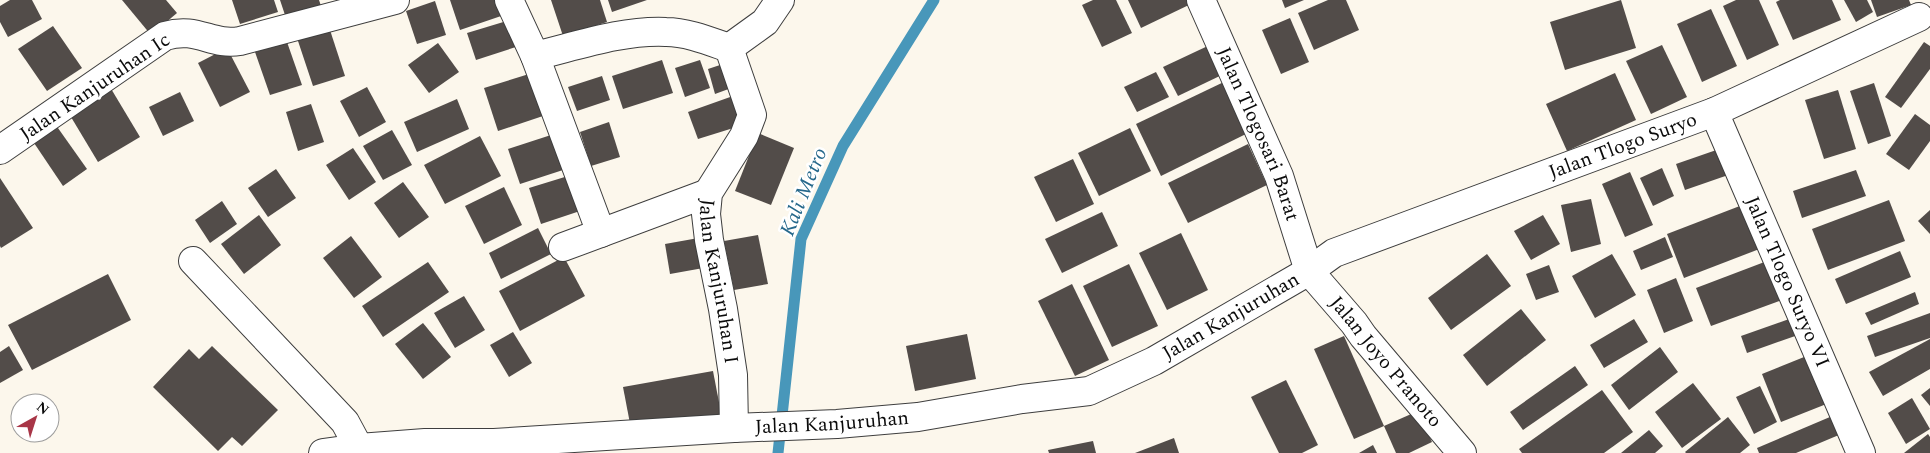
<svg xmlns="http://www.w3.org/2000/svg" width="1930" height="453" font-family="Spectral,serif">
<rect width="100%" height="100%" fill="#fcf7ec"/>
<g fill="none" stroke-linecap="round" stroke-linejoin="round">
<polyline stroke="#4897ba" stroke-width="11" points="778,453 801,239 843,146 934,0"/>
</g>
<g fill="#524c49">
<polygon points="10,0 32,0 42,19 8,37 0,22 0,6"/>
<polygon points="122,0 166,0 177,13 151,35"/>
<polygon points="232,0 274,0 278,12 240,24"/>
<polygon points="280,0 319,0 321,6 286,18"/>
<polygon points="450,0 503,0 507,14 460,30"/>
<polygon points="551,0 600,0 607,22 563,36"/>
<polygon points="608,0 647,0 612,12"/>
<polygon points="1093,0 1116,0 1132,33 1102,47 1082,5"/>
<polygon points="1128,0 1191,0 1193,3 1141,28"/>
<polygon points="1282,0 1304,0 1285,8"/>
<polygon points="1328,0 1346,0 1359,30 1314,50 1298,13"/>
<polygon points="1621,0 1636,48 1565,70 1550,22"/>
<polygon points="1736,0 1759,0 1779,45 1747,60 1723,6"/>
<polygon points="1780,0 1832,0 1841,20 1793,40 1776,2"/>
<polygon points="1844,0 1867,0 1873,12 1856,22"/>
<polygon points="1871,0 1909,0 1911,5 1877,17"/>
<polygon points="435,1 446,35 417,44 406,11"/>
<polygon points="1711,9 1737,66 1702,82 1677,24"/>
<polygon points="1290,18 1309,62 1281,74 1262,30"/>
<polygon points="513,19 522,45 476,60 467,33"/>
<polygon points="53,26 82,68 47,91 18,49"/>
<polygon points="329,27 345,76 313,86 297,38"/>
<polygon points="287,42 302,85 270,95 255,52"/>
<polygon points="1924,42 1930,46 1930,69 1901,108 1885,97"/>
<polygon points="438,43 459,72 429,93 408,65"/>
<polygon points="1212,44 1226,73 1178,96 1163,67"/>
<polygon points="1662,45 1687,97 1651,114 1626,61"/>
<polygon points="227,48 250,92 220,107 198,63"/>
<polygon points="662,60 673,93 623,109 612,76"/>
<polygon points="700,60 710,88 685,97 675,68"/>
<polygon points="726,63 734,87 715,94 708,69"/>
<polygon points="1156,72 1169,97 1137,112 1124,87"/>
<polygon points="1615,73 1636,120 1567,151 1546,104"/>
<polygon points="529,74 543,116 498,131 484,88"/>
<polygon points="602,76 610,100 577,111 568,87"/>
<polygon points="1228,80 1252,131 1161,176 1136,124"/>
<polygon points="1874,83 1891,136 1868,144 1850,91"/>
<polygon points="110,87 140,137 98,162 68,112"/>
<polygon points="367,87 386,122 359,137 340,101"/>
<polygon points="1838,90 1856,149 1824,159 1805,100"/>
<polygon points="180,92 194,121 163,136 149,107"/>
<polygon points="733,96 743,125 698,139 688,112"/>
<polygon points="457,99 469,129 417,152 404,122"/>
<polygon points="311,104 324,142 298,151 286,112"/>
<polygon points="1915,114 1930,125 1930,141 1909,170 1886,154"/>
<polygon points="53,121 87,169 63,186 30,137"/>
<polygon points="609,122 620,157 591,166 580,132"/>
<polygon points="1130,128 1151,171 1099,196 1078,153"/>
<polygon points="392,130 412,165 383,180 363,146"/>
<polygon points="758,133 794,148 771,205 735,191"/>
<polygon points="551,135 563,170 520,184 508,149"/>
<polygon points="480,136 501,176 445,204 424,165"/>
<polygon points="1248,144 1267,185 1188,223 1168,183"/>
<polygon points="1725,147 1734,173 1685,190 1676,164"/>
<polygon points="353,148 376,182 349,200 326,165"/>
<polygon points="1073,159 1094,204 1056,222 1034,177"/>
<polygon points="1662,168 1674,196 1653,206 1640,178"/>
<polygon points="276,169 296,198 268,217 248,188"/>
<polygon points="1856,170 1866,196 1802,218 1793,191"/>
<polygon points="1630,172 1653,225 1625,237 1602,184"/>
<polygon points="568,176 580,211 541,224 529,188"/>
<polygon points="0,178 33,228 1,248 0,246"/>
<polygon points="403,182 429,217 399,238 374,203"/>
<polygon points="504,187 522,225 484,244 465,206"/>
<polygon points="1591,199 1601,244 1571,252 1561,205"/>
<polygon points="1889,200 1905,241 1828,270 1812,229"/>
<polygon points="222,201 237,224 210,243 195,220"/>
<polygon points="1745,204 1762,248 1684,278 1667,234"/>
<polygon points="1930,210 1930,234 1918,221"/>
<polygon points="1102,212 1118,246 1062,273 1045,239"/>
<polygon points="259,215 281,245 244,274 221,244"/>
<polygon points="1543,215 1560,244 1531,260 1514,231"/>
<polygon points="538,228 551,254 501,279 489,253"/>
<polygon points="1181,233 1208,290 1167,310 1139,253"/>
<polygon points="758,235 768,284 734,290 724,241"/>
<polygon points="351,236 382,277 354,298 323,258"/>
<polygon points="704,237 709,267 670,274 665,244"/>
<polygon points="1665,237 1673,257 1641,270 1633,251"/>
<polygon points="1900,251 1911,277 1846,304 1835,279"/>
<polygon points="1487,254 1511,286 1451,330 1428,298"/>
<polygon points="1612,254 1636,295 1595,318 1572,276"/>
<polygon points="564,257 585,296 520,331 499,291"/>
<polygon points="1775,258 1790,297 1711,326 1696,288"/>
<polygon points="428,262 449,292 383,337 362,306"/>
<polygon points="1129,264 1158,326 1112,347 1083,286"/>
<polygon points="1549,265 1559,292 1536,300 1526,274"/>
<polygon points="108,274 131,320 32,370 8,325"/>
<polygon points="1676,278 1693,321 1664,333 1647,290"/>
<polygon points="1072,284 1109,360 1075,376 1038,301"/>
<polygon points="1915,292 1919,304 1871,325 1865,313"/>
<polygon points="464,296 485,330 455,348 434,313"/>
<polygon points="1521,309 1546,340 1487,386 1463,355"/>
<polygon points="1930,313 1930,338 1875,357 1867,336"/>
<polygon points="1792,318 1798,335 1747,353 1741,336"/>
<polygon points="1634,319 1648,342 1604,368 1590,345"/>
<polygon points="423,323 451,357 423,379 395,344"/>
<polygon points="513,332 532,363 509,377 490,345"/>
<polygon points="967,334 976,379 915,391 906,346"/>
<polygon points="1344,336 1384,426 1354,439 1314,349"/>
<polygon points="1930,339 1930,369 1883,396 1869,372"/>
<polygon points="9,346 23,370 0,383 0,352"/>
<polygon points="212,346 278,410 242,446 232,437 218,451 153,387 189,349 199,359"/>
<polygon points="1660,347 1678,372 1629,410 1611,385"/>
<polygon points="1814,353 1834,401 1781,422 1762,374"/>
<polygon points="1575,366 1588,385 1523,430 1510,412"/>
<polygon points="713,371 722,418 632,434 623,387"/>
<polygon points="1286,380 1318,445 1302,453 1279,453 1251,397"/>
<polygon points="1693,383 1721,419 1682,448 1655,412"/>
<polygon points="1760,386 1777,422 1754,434 1736,397"/>
<polygon points="1930,388 1930,406 1921,395"/>
<polygon points="1602,390 1633,432 1604,453 1522,453 1519,449"/>
<polygon points="1912,398 1930,429 1906,444 1888,413"/>
<polygon points="1418,411 1432,442 1409,453 1396,453 1384,426"/>
<polygon points="1837,414 1846,432 1796,453 1759,453 1757,448"/>
<polygon points="1728,417 1750,445 1740,453 1686,453 1685,452"/>
<polygon points="1649,430 1663,446 1655,453 1621,453"/>
<polygon points="1928,434 1930,437 1930,453 1904,453"/>
<polygon points="1174,438 1179,453 1135,453"/>
<polygon points="1093,441 1096,453 1049,453 1048,450"/>
<polygon points="1373,445 1377,453 1359,453"/>
</g>
<g fill="none" stroke-linecap="round" stroke-linejoin="round">
<g stroke="#3e3e3e" stroke-width="30">
<g id="minor">
<polyline points="509,0 535,56 601,233"/>
<path id="s1" d="M1201,0L1279,176L1309,271L1354,323L1363,336L1462,453"/>
<polyline points="729,48 765,22 780,0"/>
<path id="s2" d="M535,56C577,46 622,30 666,32C687,32 709,41 729,48L752,115L744,136L708,193L706,214L709,240L723,309L733,375L734,428"/>
<path id="s3" d="M1714,112L1861,453"/>
<path d="M0,150L165,36C198,26 211,46 240,41L395,0"/>
<polyline points="563,247 708,193"/>
<polyline points="193,261 345,422 359,448"/>
<path id="s4" d="M323,453L359,448L425,443H494L734,428L837,424L918,417L1022,399L1089,391L1154,361L1309,271L1334,253L1714,112L1919,17"/>
</g>
</g>
<use href="#minor" stroke="#fff" stroke-width="28"/>
</g>
<g text-anchor="middle" dominant-baseline="central" stroke-width="5" stroke-linejoin="round" paint-order="stroke">
<g font-size="20" fill="#0b0b0b" stroke="#fff">
<text transform="translate(95 87) rotate(-34)">Jalan Kanjuruhan Ic</text>
<text stroke="none"><textPath href="#s1" startOffset="146">Jalan Tlogosari Barat</textPath></text>
<text stroke="none"><textPath href="#s4" startOffset="1359">Jalan Tlogo Suryo</textPath></text>
<text stroke="none"><textPath href="#s2" startOffset="449">Jalan Kanjuruhan I</textPath></text>
<text stroke="none"><textPath href="#s3" startOffset="185">Jalan Tlogo Suryo VI</textPath></text>
<text stroke="none"><textPath href="#s4" startOffset="930">Jalan Kanjuruhan</textPath></text>
<text stroke="none"><textPath href="#s1" startOffset="411">Jalan Joyo Pranoto</textPath></text>
<text stroke="none"><textPath href="#s4" startOffset="510">Jalan Kanjuruhan</textPath></text>
</g>
<g font-size="21" font-style="italic" fill="#26688b" stroke="#fff">
<text transform="translate(804 192) rotate(-68)">Kali Metro</text>
</g>
</g>
<g transform="translate(35 418) rotate(39)"><circle r="24" fill="#ffffff" stroke="#9d9d9d"/>
<path d="M0-4L9 19L0 12L-9 19Z" fill="#a83647"/>
<text y="-8" font-size="14" font-weight="bold" text-anchor="middle" fill="#0b0b0b">N</text>
</g>
</svg>
